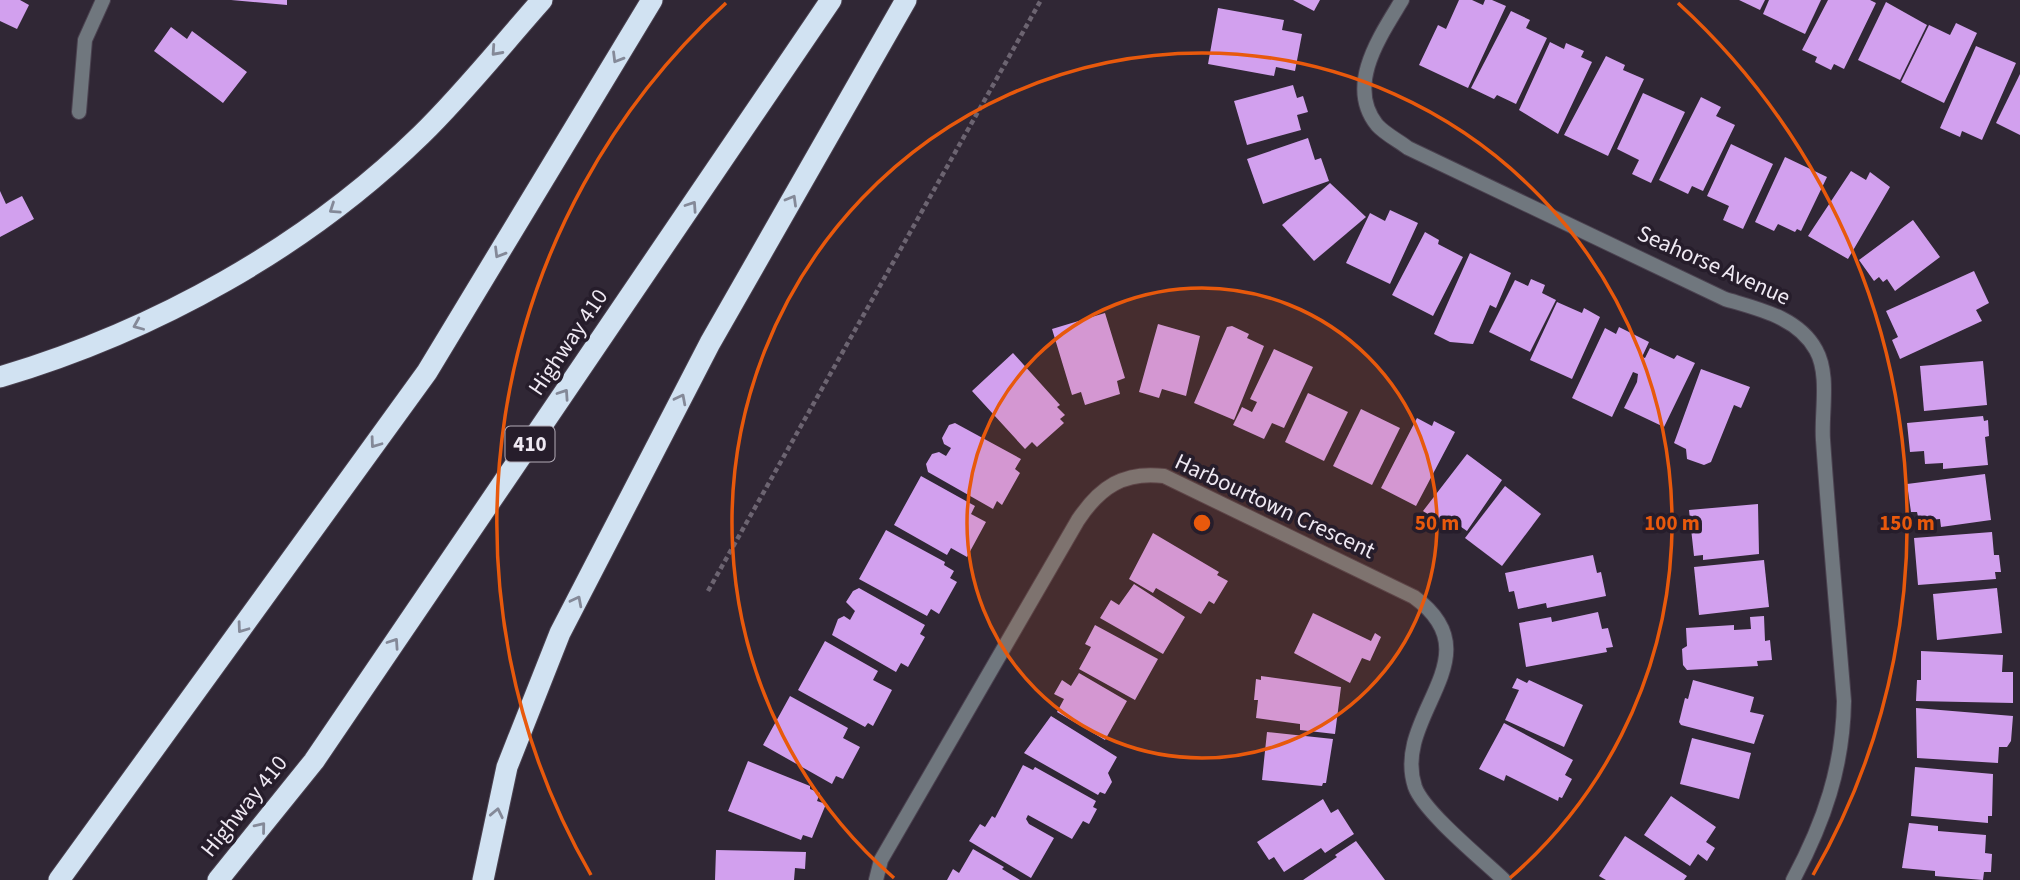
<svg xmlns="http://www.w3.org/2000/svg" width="2020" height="880" font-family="'Source Sans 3',sans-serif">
<rect width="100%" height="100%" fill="#302735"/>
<g fill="#d2a0ee">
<polygon points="0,0 20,0 29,5 17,29 0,21"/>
<polygon points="231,0 287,0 287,5"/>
<polygon points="1293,0 1320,0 1314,11"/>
<polygon points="1459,0 1472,0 1483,5 1485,0 1492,0 1506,6 1468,88 1419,65 1438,25 1446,29"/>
<polygon points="1739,0 1765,0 1760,10"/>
<polygon points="1769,0 1821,0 1805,34 1763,14"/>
<polygon points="1828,0 1870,0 1876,3 1844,69 1834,64 1831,70 1815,62 1817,57 1802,50"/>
<polygon points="1886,2 1927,25 1900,80 1858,60"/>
<polygon points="1218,8 1284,20 1282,30 1302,34 1295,71 1276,67 1274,76 1208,64"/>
<polygon points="1511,11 1530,20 1526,28 1547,38 1516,104 1497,95 1494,99 1471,88"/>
<polygon points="1956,23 1977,33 1944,103 1901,82 1929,25 1950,35"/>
<polygon points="171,27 187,39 192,31 247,72 223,103 154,51"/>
<polygon points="1550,42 1564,49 1566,43 1584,51 1581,57 1592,62 1558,134 1519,110"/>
<polygon points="1976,46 2016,63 1982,140 1962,131 1960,137 1940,128"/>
<polygon points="1606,56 1625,65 1623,70 1644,79 1608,156 1564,135"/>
<polygon points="2020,74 2020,135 1996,123"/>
<polygon points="1293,85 1297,98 1303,96 1308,112 1297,115 1301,130 1247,145 1234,101"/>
<polygon points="1643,93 1685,112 1651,183 1632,174 1639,160 1617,149"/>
<polygon points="1701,97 1721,107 1716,116 1735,125 1703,191 1692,186 1688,194 1659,180"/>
<polygon points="1308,138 1315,160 1321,158 1329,181 1263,204 1247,159"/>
<polygon points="1731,144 1773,164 1743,229 1723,220 1729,206 1707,196"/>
<polygon points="1785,157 1827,177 1801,231 1797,229 1795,232 1778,224 1774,231 1755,222"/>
<polygon points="1851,171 1866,180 1870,172 1890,187 1848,259 1808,236"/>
<polygon points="1330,183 1366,217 1314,261 1282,225"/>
<polygon points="0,191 6,204 22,196 34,219 0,237"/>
<polygon points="1390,210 1418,223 1390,284 1346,263 1370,213 1385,221"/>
<polygon points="1913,220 1940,257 1895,291 1887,279 1883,282 1879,277 1874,281 1859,260"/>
<polygon points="1425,232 1439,240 1438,244 1463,257 1433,316 1392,295"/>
<polygon points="1470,253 1511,273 1496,308 1490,305 1473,344 1450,342 1434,334"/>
<polygon points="1974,271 1989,303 1976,310 1982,321 1900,359 1892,340 1898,337 1886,311"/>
<polygon points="1531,279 1545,285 1542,293 1556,300 1530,352 1489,332 1515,280 1528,286"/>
<polygon points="1557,302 1582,313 1584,308 1600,317 1572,379 1530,360"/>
<polygon points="1105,313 1125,378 1117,381 1120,394 1085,405 1081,392 1072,395 1052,329"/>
<polygon points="1158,324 1200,336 1186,396 1162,389 1159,398 1139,392"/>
<polygon points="1232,326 1249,334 1247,338 1264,346 1234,420 1194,403 1227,327"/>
<polygon points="1619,327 1649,342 1642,357 1645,358 1650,348 1674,359 1677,355 1695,363 1664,427 1624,408 1637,382 1638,374 1633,372 1612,417 1572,398 1605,328 1616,334"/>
<polygon points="1274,349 1313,367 1284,428 1272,423 1264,439 1233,425 1242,407 1252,412 1257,402 1250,399"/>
<polygon points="1013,353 1060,405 1057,407 1065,415 1060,419 1064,423 1037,447 1032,442 1025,449 972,391"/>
<polygon points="1983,361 1987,405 1924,411 1920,366"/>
<polygon points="1701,369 1750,387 1741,408 1734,405 1711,462 1704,465 1687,459 1686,449 1674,443"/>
<polygon points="1308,393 1348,412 1324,461 1285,442"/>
<polygon points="1361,409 1400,428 1372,485 1333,466"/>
<polygon points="1983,416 1984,421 1988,420 1989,436 1985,437 1988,465 1943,469 1943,463 1925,464 1924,451 1910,452 1907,423"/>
<polygon points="1417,418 1432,426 1434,421 1455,432 1416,506 1381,488"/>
<polygon points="955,423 1021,459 1015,469 1020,473 1002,505 997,501 993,509 928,472 926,464 932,454 939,452 946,456 951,448 944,444 942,438 949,425"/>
<polygon points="1467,454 1502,480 1467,531 1445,516 1439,523 1423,511"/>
<polygon points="1985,474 1991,520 1941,527 1940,519 1919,521 1917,512 1911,512 1907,484"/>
<polygon points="921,476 975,506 971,514 986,522 967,557 951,548 947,555 894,525"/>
<polygon points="1505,486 1541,514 1502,566 1465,538"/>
<polygon points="1758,504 1759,554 1703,560 1703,555 1694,556 1689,510"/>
<polygon points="886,530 945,562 944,565 954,571 950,578 957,582 939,614 931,609 927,616 859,579"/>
<polygon points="1992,532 1994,555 1999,555 2001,572 1995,572 1996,579 1918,585 1914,538"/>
<polygon points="1153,533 1219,572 1217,575 1228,581 1214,604 1209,601 1201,614 1156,588 1153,593 1129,579"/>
<polygon points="1593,555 1597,573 1601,572 1606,596 1547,608 1546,603 1518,609 1514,591 1509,592 1505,573"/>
<polygon points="1764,560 1769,607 1699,615 1694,567"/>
<polygon points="1134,584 1185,617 1163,654 1100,618 1111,600 1119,605"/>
<polygon points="859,588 925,625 920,634 925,637 908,667 901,663 896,672 832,635 838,619 844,616 850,620 855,611 846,602 853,591"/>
<polygon points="1997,588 2002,633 1937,640 1933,594"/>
<polygon points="1598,612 1602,629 1608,628 1613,647 1606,648 1607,652 1526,667 1519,623 1551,617 1552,622"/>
<polygon points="1313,613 1371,641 1375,633 1381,637 1370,661 1362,658 1350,683 1294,653"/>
<polygon points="1764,616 1765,641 1770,640 1772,660 1757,661 1758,666 1687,670 1683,665 1682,649 1687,646 1686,628 1734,625 1734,630 1751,629 1750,617"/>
<polygon points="1095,625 1158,659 1135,700 1079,669 1091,647 1085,644"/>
<polygon points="825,641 878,671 873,680 892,690 873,726 868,723 865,727 798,690"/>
<polygon points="1921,651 2003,655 2002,672 2013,672 2013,703 1916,701 1917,680 1921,680"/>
<polygon points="1079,673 1127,701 1105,740 1057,712 1064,699 1054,694 1062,680 1071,686"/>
<polygon points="1261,676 1341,687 1335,734 1300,730 1300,724 1256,718 1258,700 1254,700 1256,679 1261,680"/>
<polygon points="1517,678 1527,683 1529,680 1583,705 1564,747 1505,720 1519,690 1512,688"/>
<polygon points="1693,680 1754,697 1750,712 1764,715 1754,744 1681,725 1679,722 1685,698 1688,699"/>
<polygon points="790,696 848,728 843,738 860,747 843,779 836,776 832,784 763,745"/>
<polygon points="1916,708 2013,716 2011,741 2007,747 1999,747 1998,763 1917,758"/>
<polygon points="1051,716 1117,757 1108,773 1112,782 1105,794 1100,792 1098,795 1024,753"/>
<polygon points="1504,723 1573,760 1565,775 1572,779 1562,798 1559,797 1558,801 1506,775 1504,781 1479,769"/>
<polygon points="1267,732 1333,739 1326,783 1323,783 1322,786 1262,780"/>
<polygon points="1692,738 1751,753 1739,799 1680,784"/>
<polygon points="748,761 810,786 810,789 820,793 817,801 826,804 812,838 803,835 801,840 728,811"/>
<polygon points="1023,765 1033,770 1035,767 1096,801 1093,807 1097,809 1089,824 1083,821 1072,839 1028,815 1026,819 1029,824 1054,838 1031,878 969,841 980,824 985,827 992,816 995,818"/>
<polygon points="1915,767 1993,774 1992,816 1988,816 1988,823 1911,816"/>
<polygon points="1671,796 1716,827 1706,842 1715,848 1707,861 1698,854 1690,866 1644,835"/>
<polygon points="1323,799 1331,813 1338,809 1354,834 1325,853 1321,848 1284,872 1274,857 1269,860 1257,842"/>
<polygon points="1909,823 1938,826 1938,831 1986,835 1985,853 1992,854 1991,872 1984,872 1983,880 1935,876 1935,871 1902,868"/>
<polygon points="1625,836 1687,876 1684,880 1606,880 1599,876"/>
<polygon points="1356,841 1385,880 1303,880 1337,857 1335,855"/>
<polygon points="973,849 1004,867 1002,869 1020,880 947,880 953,869 959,873"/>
<polygon points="716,850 806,852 805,869 795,868 794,880 715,880"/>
</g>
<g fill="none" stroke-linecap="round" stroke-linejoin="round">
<g stroke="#4b4250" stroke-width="16">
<g id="street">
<path d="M1402,0C1381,35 1345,85 1377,125C1385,134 1399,141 1408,148L1725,299C1758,309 1798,317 1816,350C1830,375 1821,413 1823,440C1829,527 1837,614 1844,701C1843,767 1824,822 1793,880"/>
<polyline points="79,112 85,40 103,0"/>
<path d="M876,880L881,860L1078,520C1100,487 1124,471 1164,476L1414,597C1497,657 1391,715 1415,787C1424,812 1483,860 1504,880"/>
</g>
</g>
<g stroke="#4b4250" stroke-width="23">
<g id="highway">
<path d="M0,377C155,331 305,248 421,135C464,93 502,45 542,0"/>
<polyline points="59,880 427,372 652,0"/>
<polyline points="218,880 314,761 831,0"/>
<polyline points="483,880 507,767 560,633 710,343 906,0"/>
</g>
</g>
<polyline stroke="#6c6471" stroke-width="4.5" stroke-dasharray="5 3.5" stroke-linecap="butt" points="708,591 1041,0"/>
<use href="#street" stroke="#70777e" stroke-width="14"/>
<use href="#highway" stroke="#d1e2f2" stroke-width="21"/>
</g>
<defs><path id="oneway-chevron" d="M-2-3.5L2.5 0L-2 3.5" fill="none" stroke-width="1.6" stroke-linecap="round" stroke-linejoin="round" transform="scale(1.75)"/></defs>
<g stroke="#848998">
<use href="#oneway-chevron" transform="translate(496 51) rotate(132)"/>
<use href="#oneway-chevron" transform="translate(617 58) rotate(121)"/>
<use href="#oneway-chevron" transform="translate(792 200) rotate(-60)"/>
<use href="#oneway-chevron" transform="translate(692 206) rotate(-56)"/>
<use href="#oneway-chevron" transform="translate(334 209) rotate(146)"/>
<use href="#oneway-chevron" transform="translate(499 253) rotate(121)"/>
<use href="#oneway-chevron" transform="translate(138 325) rotate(157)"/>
<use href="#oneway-chevron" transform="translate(564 394) rotate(-56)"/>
<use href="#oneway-chevron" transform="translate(681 399) rotate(-63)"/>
<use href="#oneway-chevron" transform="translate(375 443) rotate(126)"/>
<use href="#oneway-chevron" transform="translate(577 601) rotate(-63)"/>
<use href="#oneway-chevron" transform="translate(242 628) rotate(126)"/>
<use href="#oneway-chevron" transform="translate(394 643) rotate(-56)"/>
<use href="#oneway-chevron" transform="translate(497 813) rotate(-78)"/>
<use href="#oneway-chevron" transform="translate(261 827) rotate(-51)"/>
</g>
<circle cx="1202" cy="523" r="235" fill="#e8590c" fill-opacity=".12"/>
<g fill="none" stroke="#e8590c" stroke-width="3.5">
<circle cx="1202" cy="523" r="235"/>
<path d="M894 878A470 470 0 1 1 1510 878"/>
<path d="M591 875A705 705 0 0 1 726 3M1678 3A705 705 0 0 1 1813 875"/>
</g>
<g text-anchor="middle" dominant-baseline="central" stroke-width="7" stroke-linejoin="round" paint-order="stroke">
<rect fill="#261d2b" stroke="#b3acb7" stroke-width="2" x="505.5" y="426.5" width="49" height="35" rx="5"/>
<g font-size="21" font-weight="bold" fill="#efe9f3">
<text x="530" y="444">410</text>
</g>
<g font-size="23" fill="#efe9f3" stroke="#261d2b">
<text transform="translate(1714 265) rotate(24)">Seahorse Avenue</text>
<text transform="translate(568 342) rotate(-56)">Highway 410</text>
<text transform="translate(1275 506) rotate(25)">Harbourtown Crescent</text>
<text transform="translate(244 806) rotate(-51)">Highway 410</text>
</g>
</g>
<circle cx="1202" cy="523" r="10" fill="#e8590c" stroke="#261d2b" stroke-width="3.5"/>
<g font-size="21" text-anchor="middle" font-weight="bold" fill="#e8590c" stroke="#261d2b" stroke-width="7" stroke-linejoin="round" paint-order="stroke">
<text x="1437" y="530">50 m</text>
<text x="1672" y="530">100 m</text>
<text x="1907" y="530">150 m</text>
</g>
</svg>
